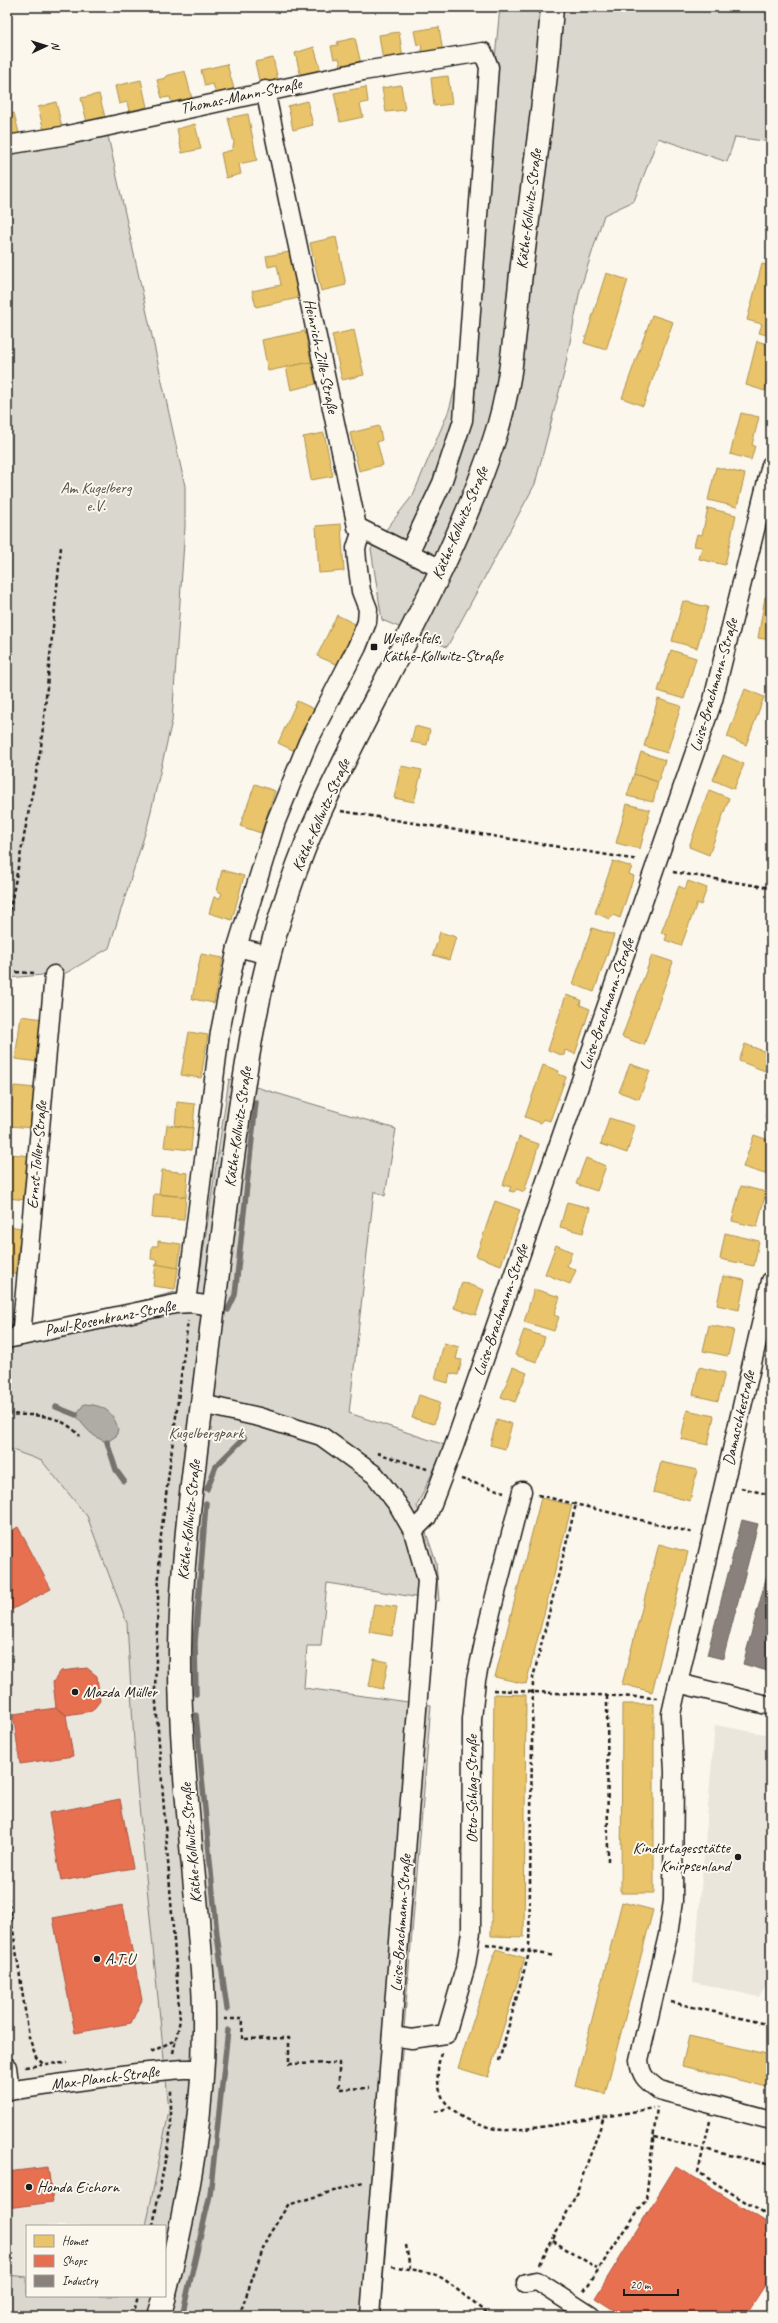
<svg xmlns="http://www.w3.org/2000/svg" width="778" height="2323" font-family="Caveat,sans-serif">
<rect width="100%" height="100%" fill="#fbf7ec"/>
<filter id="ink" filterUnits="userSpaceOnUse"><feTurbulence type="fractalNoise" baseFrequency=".025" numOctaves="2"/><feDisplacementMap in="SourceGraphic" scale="8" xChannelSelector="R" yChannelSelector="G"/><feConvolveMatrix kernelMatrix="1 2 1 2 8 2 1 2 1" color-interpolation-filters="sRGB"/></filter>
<g filter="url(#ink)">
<g fill="#eae6dc">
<polygon points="7,1448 42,1461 87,1516 127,1623 136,1775 169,2110 146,2226 27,2226 27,2277 7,2275"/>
<polygon points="715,1725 771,1735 771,1978 759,1997 693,1982"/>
</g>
<g fill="#dad7ce" stroke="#7b7a75">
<polygon points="500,7 771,7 771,142 735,137 727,162 658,138 634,201 604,215 580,290 564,373 535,484 447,647 382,620 371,549 413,495 449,410 472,326 483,181"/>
<polygon points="108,136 185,486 185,527 172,721 148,824 109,948 66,973 7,978 7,155"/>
<polygon points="229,1079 396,1129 385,1196 374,1191 349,1413 445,1445 417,1506 436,1562 439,1601 327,1583 321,1646 307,1646 304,1688 431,1705 380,2316 7,2316 7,2275 27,2277 27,2296 165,2296 165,2226 146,2226 169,2110 136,1775 127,1623 87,1516 42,1461 7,1448 7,1336 198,1286"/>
</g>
<path fill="#afaca5" stroke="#74726e" d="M84,1404C103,1405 113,1411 118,1429L116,1436L107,1442C92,1437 85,1428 76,1415Z"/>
<g fill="#e9c46a" stroke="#ac9253">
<polygon points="439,27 443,53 423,56 421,44 417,45 414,31"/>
<polygon points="399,32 403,58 383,61 379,35"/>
<polygon points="355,38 361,64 342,69 339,58 334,59 331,46 338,45 337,42"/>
<polygon points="314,47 321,71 301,77 295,53"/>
<polygon points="273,58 278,80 260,85 255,62"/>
<polygon points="227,64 234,89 216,94 213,84 205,86 201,70"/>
<polygon points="185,71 192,99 172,104 170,97 162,98 157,80 166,78 166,76"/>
<polygon points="448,76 452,104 434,106 431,78"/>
<polygon points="141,80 147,107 129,111 127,102 119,104 115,86"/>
<polygon points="401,85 405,110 386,112 382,88"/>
<polygon points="366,87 368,102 360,104 363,117 340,122 334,93"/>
<polygon points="99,94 105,117 87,122 81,98"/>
<polygon points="307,101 313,125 293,130 288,106"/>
<polygon points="56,102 62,127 44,131 38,107"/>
<polygon points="14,113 20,137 7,141 7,115"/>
<polygon points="248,114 257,160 239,164 241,174 226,178 221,153 232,150 234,143 228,118"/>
<polygon points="195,124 201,149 182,153 177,129"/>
<polygon points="336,237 346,285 321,291 310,243"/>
<polygon points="290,252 299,298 256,307 252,291 281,285 277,265 268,267 266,256"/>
<polygon points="762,264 771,266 771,336 759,333 762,324 747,320"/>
<polygon points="606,273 628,280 606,350 584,343"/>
<polygon points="652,315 673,322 643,406 622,398"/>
<polygon points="354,330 364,375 342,380 332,335"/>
<polygon points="305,331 311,362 268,371 262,340"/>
<polygon points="757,341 771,345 771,368 765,391 746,385"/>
<polygon points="311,362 316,384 291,390 286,367"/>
<polygon points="741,413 759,417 752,445 755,446 751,460 730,454"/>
<polygon points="379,426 382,440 377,442 383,465 359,471 350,433"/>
<polygon points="324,433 333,476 311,480 303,437"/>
<polygon points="716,467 745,474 737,507 708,500"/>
<polygon points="708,508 736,515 725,565 699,559 702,547 694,546 697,534 702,535"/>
<polygon points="341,524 344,571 319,573 316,526"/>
<polygon points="765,597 771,598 771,640 758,638"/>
<polygon points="683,601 708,607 697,648 672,641"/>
<polygon points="337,615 357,625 338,665 317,656"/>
<polygon points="671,650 696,658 684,699 658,691"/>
<polygon points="745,689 764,697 746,745 727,737"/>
<polygon points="658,699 681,706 667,753 644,746"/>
<polygon points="297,701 316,710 297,752 278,743"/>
<polygon points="415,726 430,730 427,745 411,742"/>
<polygon points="641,752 665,760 658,782 634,774"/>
<polygon points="723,755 744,764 734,789 713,780"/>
<polygon points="401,766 422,770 414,802 394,798"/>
<polygon points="634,774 658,782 653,802 627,796"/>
<polygon points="255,784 275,791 261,833 240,826"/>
<polygon points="709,790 729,798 709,855 689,847"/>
<polygon points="627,804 650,810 640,849 616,843"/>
<polygon points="613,861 632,867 629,874 634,876 620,918 613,915 610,919 595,913"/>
<polygon points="222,870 244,876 232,920 209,913 214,897 220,898 222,893 217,891"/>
<polygon points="688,881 707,888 701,905 697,903 681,946 665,940 667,935 661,933 679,886 685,889"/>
<polygon points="592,928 614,935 594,992 573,984"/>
<polygon points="440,932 456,937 449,960 433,955"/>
<polygon points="201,954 223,958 214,1003 192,999"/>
<polygon points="652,955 673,962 644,1045 622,1037"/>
<polygon points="566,995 581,1000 580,1005 590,1009 575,1054 565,1050 564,1056 548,1050"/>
<polygon points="21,1016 44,1019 39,1062 15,1059"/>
<polygon points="189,1032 208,1035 201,1078 181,1075"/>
<polygon points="745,1044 771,1054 765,1071 739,1061"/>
<polygon points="630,1064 650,1071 639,1099 619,1092"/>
<polygon points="543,1065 559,1071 558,1074 566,1077 550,1121 543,1119 541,1123 525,1117"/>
<polygon points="14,1086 36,1088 32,1128 10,1126"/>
<polygon points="177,1102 195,1104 193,1128 175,1126"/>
<polygon points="771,1103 771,1120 765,1117"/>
<polygon points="609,1118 635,1126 627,1153 601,1144"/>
<polygon points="167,1125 193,1128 191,1150 164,1147"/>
<polygon points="754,1135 771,1141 771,1167 768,1175 743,1167"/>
<polygon points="519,1137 539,1144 524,1192 517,1189 514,1192 509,1191 511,1187 503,1185"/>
<polygon points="11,1154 31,1156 26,1200 7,1198"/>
<polygon points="586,1158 606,1166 597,1191 576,1184"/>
<polygon points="162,1170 188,1173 186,1197 159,1194"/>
<polygon points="741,1186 766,1192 757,1227 732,1221"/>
<polygon points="154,1194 186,1197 184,1220 152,1218"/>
<polygon points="495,1201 520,1210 501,1265 476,1256"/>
<polygon points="567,1202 590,1208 583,1233 560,1227"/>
<polygon points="7,1226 22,1228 15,1274 7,1273"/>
<polygon points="725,1233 759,1241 754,1266 720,1259"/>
<polygon points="158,1241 181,1244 178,1268 157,1265 158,1260 151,1259 152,1246 158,1246"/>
<polygon points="556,1245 572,1252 567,1266 576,1270 570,1284 545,1274"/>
<polygon points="156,1264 178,1268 175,1289 153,1286"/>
<polygon points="723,1276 745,1280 739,1310 717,1305"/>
<polygon points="462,1282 484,1290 476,1315 454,1308"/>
<polygon points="534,1289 560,1297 554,1315 559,1317 554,1331 524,1322"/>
<polygon points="709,1325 734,1330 728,1356 703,1351"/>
<polygon points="524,1330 545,1337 537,1362 515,1355"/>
<polygon points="444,1343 459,1347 456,1359 462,1360 458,1375 450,1373 448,1383 435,1379"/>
<polygon points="513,1367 527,1373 515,1402 501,1397"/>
<polygon points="699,1367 725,1373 718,1401 693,1395"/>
<polygon points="419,1395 440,1402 434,1424 412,1418"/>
<polygon points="687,1410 714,1416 708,1445 681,1439"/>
<polygon points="497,1419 512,1424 505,1449 490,1445"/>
<polygon points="661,1462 697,1470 690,1501 653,1492"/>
<polygon points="541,1498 572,1505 526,1684 495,1677"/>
<polygon points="659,1544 688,1552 652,1692 622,1684"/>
<polygon points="374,1604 397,1607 392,1636 369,1632"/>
<polygon points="374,1659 388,1662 383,1689 369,1686"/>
<polygon points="494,1694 526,1695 524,1937 491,1936"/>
<polygon points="622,1704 654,1704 654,1893 621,1893"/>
<polygon points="622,1902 653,1910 605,2094 575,2086"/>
<polygon points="496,1949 525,1958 488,2077 458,2068"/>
<polygon points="689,2036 771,2055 771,2088 682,2066"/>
</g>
<g fill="#e76f51" stroke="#aa5641">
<polygon points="18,1527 51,1589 11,1610 7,1602 7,1533"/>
<polygon points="87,1668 97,1676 100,1701 92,1711 66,1715 56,1708 53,1682 61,1671"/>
<polygon points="56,1708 66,1715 73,1756 20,1764 13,1714"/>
<polygon points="120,1799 133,1868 61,1881 49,1813"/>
<polygon points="123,1905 142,2000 131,2023 75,2033 53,1918"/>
<polygon points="676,2166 771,2225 771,2276 745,2316 623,2316 595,2298"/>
<polygon points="48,2167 53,2202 7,2208 7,2172"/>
<polygon points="7,2212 11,2246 7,2246"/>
</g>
<g fill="#8a817c" stroke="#69635f">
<polygon points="742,1520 758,1524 723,1659 707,1655"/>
<polygon points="771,1560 771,1672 743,1664"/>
</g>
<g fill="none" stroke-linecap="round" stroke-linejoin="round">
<g stroke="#74726e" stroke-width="5.5">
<polyline points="228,1310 235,1295 256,1102"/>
<polyline points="56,1407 76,1415"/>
<polyline points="107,1442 116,1470 124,1481"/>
<polyline points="207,1489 216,1466 244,1438"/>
<polyline points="196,1694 195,1643 206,1503"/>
<polyline points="196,1715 217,1935 227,2009"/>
<polyline points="182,2316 210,2195 228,2030"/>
</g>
<g stroke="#1c1c1c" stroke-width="21">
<g id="minor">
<polyline points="265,90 357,527 443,570"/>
<polyline points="7,145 68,135 363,71 483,52 489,67 463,420 442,483 409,553"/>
<polyline points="269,955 237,947 276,821 308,742 357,647 367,622 368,609 361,591 357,561 356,548 362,530"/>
<polyline points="771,1281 678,1683 771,1706"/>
<polyline points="186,1303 220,1032 237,947"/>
<polyline points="21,1336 54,975"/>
<polyline points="7,1339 175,1304 191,1303 213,1306"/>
<polyline points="202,1404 259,1417 321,1436 375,1475 398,1505 413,1531 427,1580 370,2316"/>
<polyline points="413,1531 427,1517 454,1446 713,700 771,465"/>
<path d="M678,1683L671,1714L674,1772L673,1901L668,1935L639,2060C641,2077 646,2080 659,2090L771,2120"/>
<polyline points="392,2036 412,2039 446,2034 466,1965 471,1932 472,1719 476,1680 489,1620 522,1491"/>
<polyline points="7,2067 10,2091"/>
<polyline points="7,2091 137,2073 183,2069 203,2069"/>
<polyline points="526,2283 537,2281 591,2316"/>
</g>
</g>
<g stroke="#1c1c1c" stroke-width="25">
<g id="major">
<path d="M165,2294C188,2202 205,2109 204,2014C204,1983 200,1951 198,1920C190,1830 179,1740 180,1649C181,1558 194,1469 205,1379C218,1273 230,1167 247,1063C260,981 281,901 314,825C372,695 450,575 494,440C513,385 515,323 522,265C533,179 546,93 552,7"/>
<polyline points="159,2316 165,2296"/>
</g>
</g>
<g stroke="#1c1c1c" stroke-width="2.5" stroke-dasharray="4 3" stroke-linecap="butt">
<polyline points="341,811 638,860"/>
<polyline points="673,872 771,888"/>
<polyline points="7,925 41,747 61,547"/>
<polyline points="7,964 11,972 36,973"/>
<path d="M7,1414C37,1416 58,1412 80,1436"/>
<polyline points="377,1453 427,1469"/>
<polyline points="461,1479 504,1492"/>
<polyline points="741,1488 771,1495"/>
<polyline points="538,1495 694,1533"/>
<polyline points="493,1690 658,1698"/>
<polyline points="607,1696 608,1861"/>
<polyline points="7,1890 29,2037 36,2057 43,2064 67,2063"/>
<polyline points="486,1944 555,1956"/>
<polyline points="671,2002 771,2025"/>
<polyline points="224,2019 243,2019 242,2039 289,2038 289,2064 339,2063 339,2089 369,2088"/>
<polyline points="151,2052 175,2040"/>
<polyline points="173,2053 180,2020 155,1690 160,1543 188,1321"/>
<path d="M441,2053C431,2090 444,2114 481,2125C489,2127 499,2131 508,2130C540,2129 573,2121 604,2117"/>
<polyline points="499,2061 529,1953 533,1678 576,1504"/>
<polyline points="25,2067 42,2065"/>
<polyline points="435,2112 448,2108"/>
<polyline points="710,2121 698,2172 771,2218"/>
<polyline points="654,2137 771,2165"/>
<polyline points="153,2226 171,2128 171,2088"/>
<polyline points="553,2241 597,2268"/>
<polyline points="406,2245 410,2269"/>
<polyline points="540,2264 575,2197 604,2117 653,2108"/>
<polyline points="392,2266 432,2273 444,2279 490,2316"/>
<polyline points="584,2291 646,2199 657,2107"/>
<polyline points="133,2316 138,2296"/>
<polyline points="239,2316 267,2238 288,2205 363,2182"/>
</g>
<use href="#minor" stroke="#fbf7ec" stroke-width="18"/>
<use href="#major" stroke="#fbf7ec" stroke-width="22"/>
</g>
</g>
<g fill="#1c1c1c" stroke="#fbf7ec" stroke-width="1.5">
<rect x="370" y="643" width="8" height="8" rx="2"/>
<circle cx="75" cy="1692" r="4"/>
<circle cx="738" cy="1857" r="4"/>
<circle cx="97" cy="1959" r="4"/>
<circle cx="29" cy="2187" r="4"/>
</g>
<g text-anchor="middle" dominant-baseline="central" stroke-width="4" stroke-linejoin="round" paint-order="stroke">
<g font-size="16" fill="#1c1c1c" stroke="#fbf7ec">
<text transform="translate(241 96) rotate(-12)">Thomas-Mann-Straße</text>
<text transform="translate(529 209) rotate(-83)">Käthe-Kollwitz-Straße</text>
<text transform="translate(321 356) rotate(78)">Heinrich-Zille-Straße</text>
<text transform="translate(460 523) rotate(-67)">Käthe-Kollwitz-Straße</text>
<text transform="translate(714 685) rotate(-74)">Luise-Brachmann-Straße</text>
<text transform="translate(321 815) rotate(-66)">Käthe-Kollwitz-Straße</text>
<text transform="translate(607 1004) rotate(-71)">Luise-Brachmann-Straße</text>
<text transform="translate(238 1127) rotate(-82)">Käthe-Kollwitz-Straße</text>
<text transform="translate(37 1155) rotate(-85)">Ernst-Toller-Straße</text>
<text transform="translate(501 1310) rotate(-71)">Luise-Brachmann-Straße</text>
<text transform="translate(110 1318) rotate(-11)">Paul-Rosenkranz-Straße</text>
<text transform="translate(739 1418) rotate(-77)">Damaschkestraße</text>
<text transform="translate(189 1520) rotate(-84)">Käthe-Kollwitz-Straße</text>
<text transform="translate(472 1789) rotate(-90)">Otto-Schlag-Straße</text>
<text transform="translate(191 1843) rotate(-95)">Käthe-Kollwitz-Straße</text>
<text transform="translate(401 1923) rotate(-86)">Luise-Brachmann-Straße</text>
<text transform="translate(105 2078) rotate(-7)">Max-Planck-Straße</text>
</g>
<g font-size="16" fill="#555451" stroke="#fbf7ec">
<text x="96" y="488">Am Kugelberg<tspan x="96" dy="18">e.V.</tspan></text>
<text x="206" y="1433">Kugelbergpark</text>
</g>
<g font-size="16" fill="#1c1c1c" stroke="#fbf7ec" text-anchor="start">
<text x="382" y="638">Weißenfels,<tspan x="382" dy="18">Käthe-Kollwitz-Straße</tspan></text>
<text x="83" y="1692">Mazda Müller</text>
<text x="730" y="1848" text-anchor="end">Kindertagesstätte<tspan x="730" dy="18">Knirpsenland</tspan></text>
<text x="105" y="1959">A.T.U</text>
<text x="37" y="2187">Honda Eichorn</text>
</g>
</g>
<rect width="778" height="2323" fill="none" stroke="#fbf7ec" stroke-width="24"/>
<rect x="12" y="12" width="754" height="2299" fill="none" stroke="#1c1c1c" stroke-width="1.5" filter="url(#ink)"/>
<rect x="26" y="2225" width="140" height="72" fill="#fbf7ec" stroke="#a29f99"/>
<rect x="34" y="2235" width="20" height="12" fill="#e9c46a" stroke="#a29f99"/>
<text x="62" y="2245" font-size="12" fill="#1c1c1c">Homes</text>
<rect x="34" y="2255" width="20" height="12" fill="#e76f51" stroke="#a29f99"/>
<text x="62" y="2265" font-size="12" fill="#1c1c1c">Shops</text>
<rect x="34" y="2275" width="20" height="12" fill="#8a817c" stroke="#a29f99"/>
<text x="62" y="2285" font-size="12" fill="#1c1c1c">Industry</text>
<g transform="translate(46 46) rotate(86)" stroke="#fbf7ec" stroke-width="3" paint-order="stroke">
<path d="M0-3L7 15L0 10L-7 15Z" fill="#1c1c1c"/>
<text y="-6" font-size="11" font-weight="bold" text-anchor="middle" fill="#1c1c1c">N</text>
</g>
<path d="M624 2289v6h54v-6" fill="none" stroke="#1c1c1c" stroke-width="2"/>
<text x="630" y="2289" font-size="12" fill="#1c1c1c" stroke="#fbf7ec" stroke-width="3" paint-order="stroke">20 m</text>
</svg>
